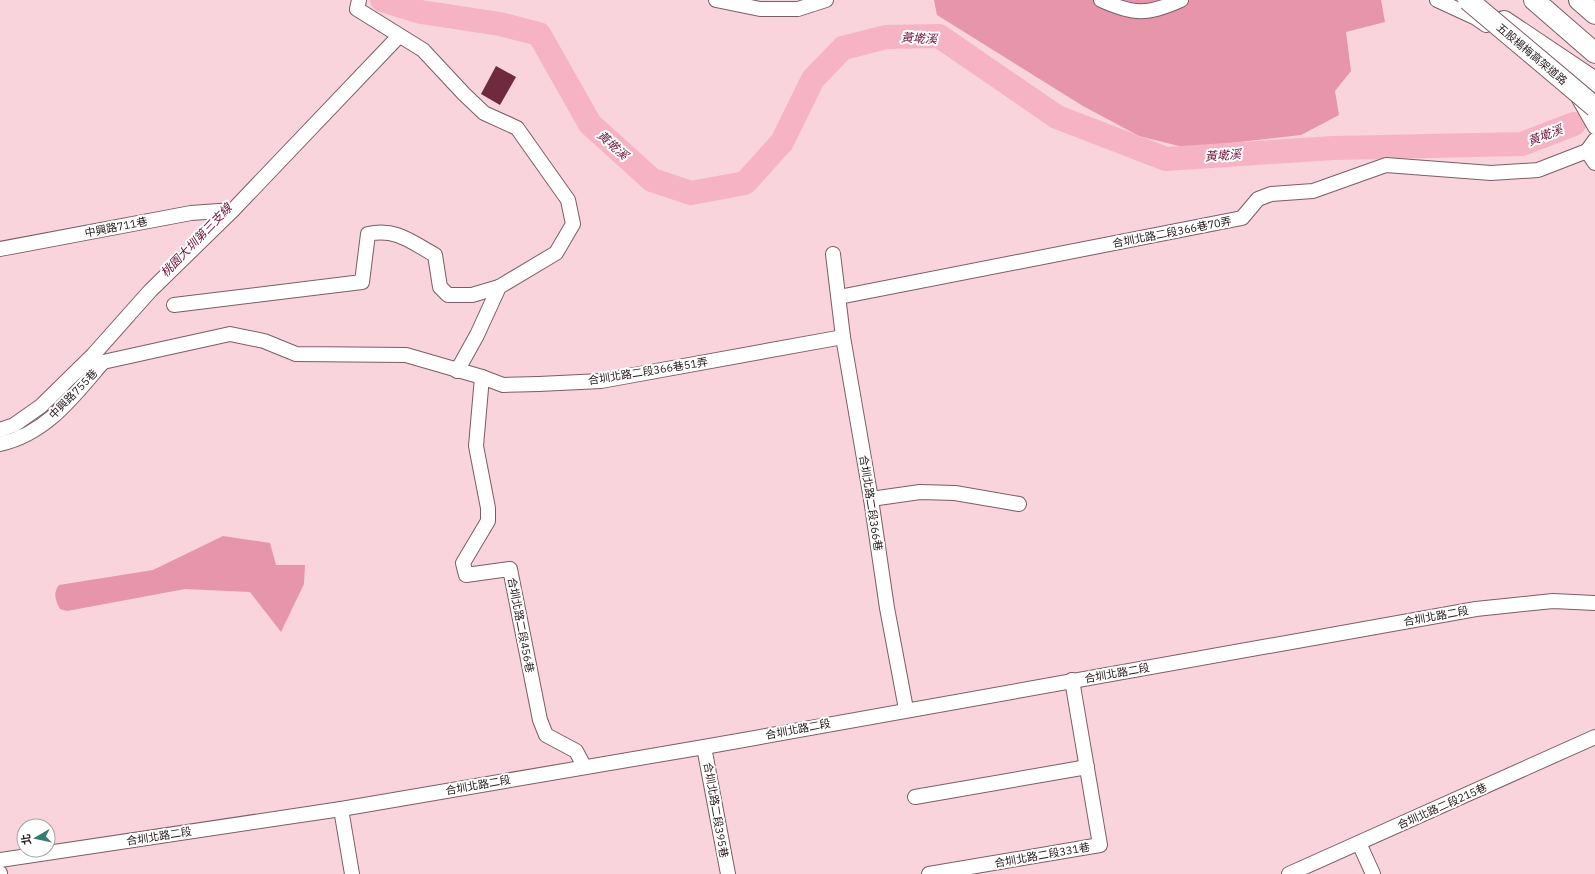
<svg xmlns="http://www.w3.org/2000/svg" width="1595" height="874" font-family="'IBM Plex Sans','Noto Sans TC',sans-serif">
<rect width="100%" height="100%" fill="#f9d4dc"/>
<g fill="#e695aa">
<polygon points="934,0 1381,0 1385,22 1346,32 1351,71 1335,91 1339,115 1301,135 1187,148 1139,136 1083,106 937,15"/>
<path d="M223,536L270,543L276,565H305L304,584L281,632L250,592L185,589L67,611L60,609C55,600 53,593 59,585L153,570Z"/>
</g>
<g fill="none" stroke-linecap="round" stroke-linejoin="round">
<g stroke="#f6b3c3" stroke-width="4">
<polyline points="99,358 133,320"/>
<polyline points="32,424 73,384"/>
</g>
<polyline stroke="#f6b3c3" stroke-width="24" points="382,0 421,12 500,24 539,34 590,124 652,180 691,193 745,183 782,142 813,79 843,48 886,37 939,36 1057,117 1166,159 1333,148 1522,144 1574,124"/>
</g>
<polygon fill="#702a40" points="496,66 516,77 500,105 481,94"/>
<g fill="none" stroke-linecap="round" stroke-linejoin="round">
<g stroke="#7d5d65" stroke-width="16">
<g id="minor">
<polyline points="359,0 357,9 423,50 464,94 484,113 517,128 568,200 573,224 556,253 499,287 477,335 457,371"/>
<polyline points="716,0 760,9 798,9 826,0"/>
<path d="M1101,0C1134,15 1148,15 1181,0"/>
<polyline points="1437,0 1476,18 1486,25"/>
<polyline points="1579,99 1595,127"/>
<polyline points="1595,140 1587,151 1595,163"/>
<polyline points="0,249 191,213 233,210"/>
<polyline points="833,254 843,337 871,499 887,608 906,709"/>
<polyline points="839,297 1242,218 1258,199 1271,194 1313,191 1386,165 1491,173 1538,170 1587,151"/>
<path d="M174,305L362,282L368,234C397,228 411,242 435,255L440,287L448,295H472L499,287"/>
<polyline points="103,362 230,334 264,341 296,354 406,355 482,377 503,385 539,384 601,381 843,337"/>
<polyline points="482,377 476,446 488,508 488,521 463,563 466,575 510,569 540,720 546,735 576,751 584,766"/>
<polyline points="0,430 14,425 41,406 93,355 150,291 233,210 399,36"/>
<path d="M0,444C46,434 73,397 103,362"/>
<polyline points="871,499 920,492 955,493 1019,504"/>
<polyline points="704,747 728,874"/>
<polyline points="915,797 1087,767"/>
<polyline points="341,809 352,874"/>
<polyline points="1359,843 1373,874"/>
<polyline points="0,860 341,809 704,747 1476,609 1553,601 1595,603"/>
<polyline points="0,873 0,874"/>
<polyline points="929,874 1100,845 1072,680"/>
<polyline points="1289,874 1595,737"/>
</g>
</g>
<g stroke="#7d5d65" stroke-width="22">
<g id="highway">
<polyline points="1534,0 1595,53"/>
<polyline points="1579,0 1595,14"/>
<polyline points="1504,21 1595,82"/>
</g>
</g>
<use href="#minor" stroke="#fff" stroke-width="14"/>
<use href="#highway" stroke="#fff" stroke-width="20"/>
<g stroke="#7d5d65" stroke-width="22" stroke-linecap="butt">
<polyline id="highway-bridge" points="1468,0 1595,107"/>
</g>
<use href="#highway-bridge" stroke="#fff" stroke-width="20"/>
</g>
<g text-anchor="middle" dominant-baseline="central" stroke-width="4" stroke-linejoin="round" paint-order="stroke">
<g font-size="11" fill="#25181b" stroke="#fff">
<text transform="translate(1532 54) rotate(40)">五股楊梅高架道路</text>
<text transform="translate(116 227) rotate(-11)">中興路711巷</text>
<text transform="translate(1172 232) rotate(-11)">合圳北路二段366巷70弄</text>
<text transform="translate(648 371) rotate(-9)">合圳北路二段366巷51弄</text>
<text transform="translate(73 394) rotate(-46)">中興路755巷</text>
<text transform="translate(871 503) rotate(81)">合圳北路二段366巷</text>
<text transform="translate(1436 616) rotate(-10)">合圳北路二段</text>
<text transform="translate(521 625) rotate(79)">合圳北路二段456巷</text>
<text transform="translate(1117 673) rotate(-10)">合圳北路二段</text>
<text transform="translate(798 729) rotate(-11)">合圳北路二段</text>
<text transform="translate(478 785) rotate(-10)">合圳北路二段</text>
<text transform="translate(1442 806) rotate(-24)">合圳北路二段215巷</text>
<text transform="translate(716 810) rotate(80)">合圳北路二段395巷</text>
<text transform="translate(159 836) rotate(-9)">合圳北路二段</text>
<text transform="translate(1042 855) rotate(-10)">合圳北路二段331巷</text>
</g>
<g font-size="12" font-style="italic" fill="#711137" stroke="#fff">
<text transform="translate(919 38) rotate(3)">黃墘溪</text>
<text transform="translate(1545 135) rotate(-21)">黃墘溪</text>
<text transform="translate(613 145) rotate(42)">黃墘溪</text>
<text transform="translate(1223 155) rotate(-4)">黃墘溪</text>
<text transform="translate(196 240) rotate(-46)">桃園大圳第三支線</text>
</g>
</g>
<g transform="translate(36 838) rotate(261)"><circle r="19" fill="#ffffff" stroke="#a8a3a4"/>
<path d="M0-3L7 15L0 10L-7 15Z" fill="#367b72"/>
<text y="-6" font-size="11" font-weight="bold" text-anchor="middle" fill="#25181b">北</text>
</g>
</svg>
